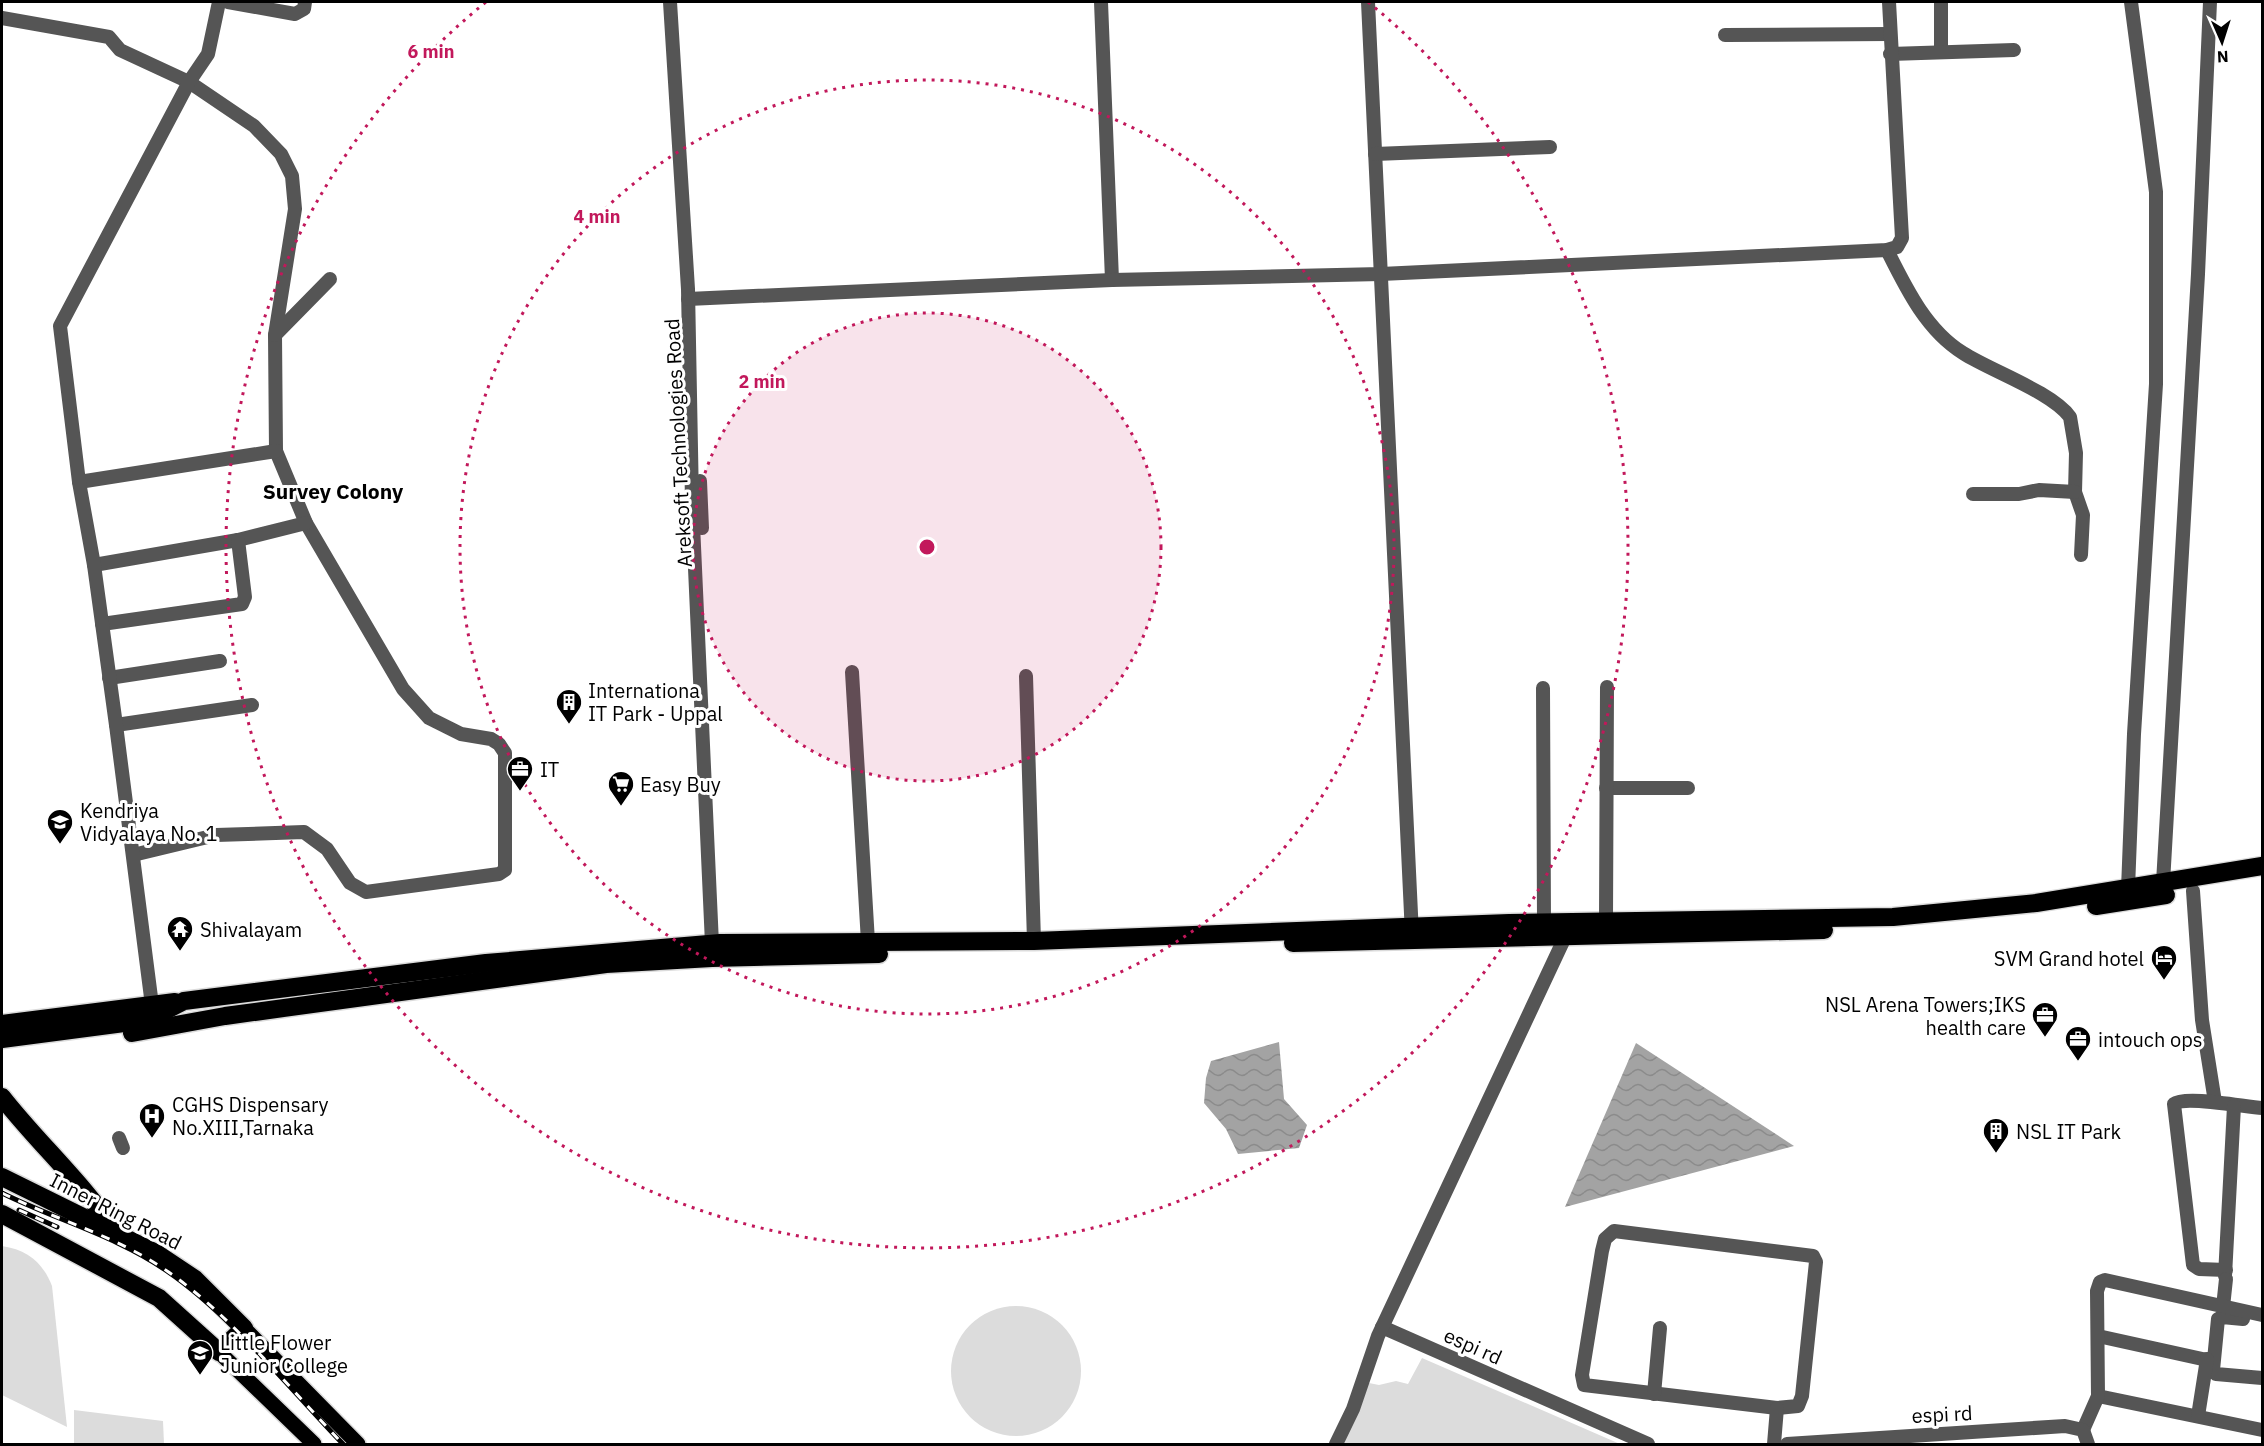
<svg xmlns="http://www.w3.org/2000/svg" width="2264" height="1446" font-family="'IBM Plex Sans',sans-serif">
<defs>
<pattern id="water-waves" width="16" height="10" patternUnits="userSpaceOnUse" patternTransform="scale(1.5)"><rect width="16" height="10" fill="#a3a3a3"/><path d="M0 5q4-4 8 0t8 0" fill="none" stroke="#8b8b8b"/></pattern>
</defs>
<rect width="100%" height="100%" fill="#fff"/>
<g fill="#dcdcdc">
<path d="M2,1246C28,1250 43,1263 52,1286L67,1427L2,1395Z"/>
<circle cx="1016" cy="1371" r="65"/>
<polygon points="1422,1358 1620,1444 1336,1444 1364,1382 1379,1385 1396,1381 1408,1384"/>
<polygon points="74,1410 163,1421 164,1444 74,1444"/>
</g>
<g fill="url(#water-waves)">
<polygon points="1279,1042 1284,1099 1307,1125 1299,1148 1238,1154 1226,1129 1204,1103 1206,1078 1211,1061"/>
<polygon points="1636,1043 1794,1146 1565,1207"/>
</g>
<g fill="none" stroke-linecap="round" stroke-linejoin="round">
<g stroke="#dbdbdb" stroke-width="18">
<g id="major">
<polyline points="244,1328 358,1444"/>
<polyline points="219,1352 314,1444"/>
</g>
</g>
<g stroke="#dbdbdb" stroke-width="21">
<g id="highway">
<polyline points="2096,906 2166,895"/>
<polyline points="1293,943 1824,930"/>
<polyline points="2,1024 175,1002"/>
<polyline points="132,1033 225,1016 606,964 712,958 879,954"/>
<polyline points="2,1039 147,1020 184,1001 486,963 720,943 1034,941 1509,923 1893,917 2036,903 2262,866"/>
<path d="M2,1097C38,1143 84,1184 116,1233"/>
<polyline points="2,1177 156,1253 195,1279 244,1328 219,1352 159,1298 2,1214"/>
</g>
</g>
<g stroke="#555" stroke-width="14">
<polyline points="228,2 295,14 304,9 305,2"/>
<polyline points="670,2 688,289 692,502 712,944"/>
<polyline points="1101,2 1112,280"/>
<polyline points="1368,2 1412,935"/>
<polyline points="2,18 109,37 120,50 189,82 254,126 281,154 292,176 295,209 275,335 276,451 306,523 403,689 429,718 461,734 491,739 499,744 505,753 505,870 499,874 366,892 350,883 327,849 304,832 216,835 133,855"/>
<polyline points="1725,35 1889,34"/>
<polyline points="1941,52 1941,2"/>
<polyline points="1890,54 2014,50"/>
<polyline points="1375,154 1550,147"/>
<path d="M1887,250C1906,288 1926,330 1963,353C1991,371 2052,392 2070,417L2076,453L2075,492L2083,515L2081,555"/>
<polyline points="688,299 1112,280 1381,274 1887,250 1897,247 1902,238 1889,2"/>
<polyline points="275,335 330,279"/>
<polyline points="700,481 702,528"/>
<polyline points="79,482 276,451"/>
<polyline points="1973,494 2019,494 2039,490 2075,492"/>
<polyline points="94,565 238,540 306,523"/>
<polyline points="102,624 242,604 245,597 238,540"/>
<polyline points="852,672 868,942"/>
<polyline points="1026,676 1034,941"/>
<polyline points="109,678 220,661"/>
<polyline points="1543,688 1544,922"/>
<polyline points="116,725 252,705"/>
<polyline points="1606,788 1688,788"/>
<polyline points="2163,883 2198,274 2210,2"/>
<polyline points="2128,889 2134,734 2156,384 2156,192 2131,2"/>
<polyline points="2193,891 2202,1020 2215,1102"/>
<polyline points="1606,920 1607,687"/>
<polyline points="153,1013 116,725 94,565 79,482 60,326 189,82 208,54 219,2"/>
<polyline points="119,1138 123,1148"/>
<polygon points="1614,1231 1813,1256 1816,1262 1802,1396 1798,1406 1777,1408 1584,1385 1582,1375 1602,1251 1605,1239"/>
<path d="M2226,1270L2199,1269L2193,1265L2174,1104C2185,1095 2245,1107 2262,1108"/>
<polyline points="2225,1276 2234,1106"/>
<polyline points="2223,1307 2226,1279"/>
<polyline points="2243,1319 2222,1317 2218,1319 2213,1370 2216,1374 2262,1378"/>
<polyline points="1382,1327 1648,1444"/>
<polyline points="2098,1336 2207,1360"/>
<polyline points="1654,1394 1660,1328"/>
<polyline points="2098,1396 2262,1430"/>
<polyline points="2198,1416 2207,1359"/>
<polyline points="2083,1430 2098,1396 2097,1291 2100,1282 2105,1280 2262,1315"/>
<polyline points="1336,1444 1353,1409 1378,1336 1566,935"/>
<polyline points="1774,1444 1777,1408"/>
<polyline points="1787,1444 2065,1426 2083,1430 2088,1444"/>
</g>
<use href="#major" stroke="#000" stroke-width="15"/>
<use href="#highway" stroke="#000" stroke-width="18"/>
<g stroke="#000" stroke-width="5">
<g id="rail">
<path d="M2,1193C56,1220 117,1236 167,1271C231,1315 289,1388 343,1444"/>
<polyline points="19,1210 57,1227"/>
</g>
</g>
<use href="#rail" stroke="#fff" stroke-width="3" stroke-dasharray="9" stroke-linecap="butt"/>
</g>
<circle cx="927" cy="547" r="234" fill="#c2185b" fill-opacity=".12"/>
<g fill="none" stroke="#c2185b" stroke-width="3" stroke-dasharray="3 6">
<circle cx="927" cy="547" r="234"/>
<circle cx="927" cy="547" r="467"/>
<path d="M1368 2A701 701 0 1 1 486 2"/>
</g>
<defs>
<g id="building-pin" transform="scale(1.35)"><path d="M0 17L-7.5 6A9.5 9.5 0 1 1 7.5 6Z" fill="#000" stroke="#fff"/><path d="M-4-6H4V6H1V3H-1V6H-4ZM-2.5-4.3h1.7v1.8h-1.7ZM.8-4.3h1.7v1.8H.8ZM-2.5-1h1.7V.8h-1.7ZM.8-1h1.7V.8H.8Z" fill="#fff"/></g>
<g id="office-pin" transform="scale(1.35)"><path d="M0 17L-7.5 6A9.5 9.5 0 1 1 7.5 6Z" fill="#000" stroke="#fff"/><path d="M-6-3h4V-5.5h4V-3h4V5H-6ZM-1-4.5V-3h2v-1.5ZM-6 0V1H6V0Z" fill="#fff"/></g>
<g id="supermarket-pin" transform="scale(1.35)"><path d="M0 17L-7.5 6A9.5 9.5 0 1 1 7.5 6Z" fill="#000" stroke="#fff"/><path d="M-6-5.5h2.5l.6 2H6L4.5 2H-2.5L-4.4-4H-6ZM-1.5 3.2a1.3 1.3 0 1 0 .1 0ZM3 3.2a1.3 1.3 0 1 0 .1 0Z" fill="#fff"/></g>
<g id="school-pin" transform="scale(1.35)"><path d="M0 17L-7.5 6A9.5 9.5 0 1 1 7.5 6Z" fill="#000" stroke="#fff"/><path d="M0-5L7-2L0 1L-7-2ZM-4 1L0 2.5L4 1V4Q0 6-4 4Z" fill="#fff"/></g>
<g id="temple-pin" transform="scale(1.35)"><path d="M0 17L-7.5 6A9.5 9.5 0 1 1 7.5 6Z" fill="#000" stroke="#fff"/><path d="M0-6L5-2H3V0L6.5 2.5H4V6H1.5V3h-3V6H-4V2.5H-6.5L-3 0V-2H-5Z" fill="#fff"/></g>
<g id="hotel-pin" transform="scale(1.35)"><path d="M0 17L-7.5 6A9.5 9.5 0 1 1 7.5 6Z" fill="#000" stroke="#fff"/><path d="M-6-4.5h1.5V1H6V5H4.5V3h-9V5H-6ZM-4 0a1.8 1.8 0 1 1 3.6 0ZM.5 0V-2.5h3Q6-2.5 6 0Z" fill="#fff"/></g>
<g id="hospital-pin" transform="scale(1.35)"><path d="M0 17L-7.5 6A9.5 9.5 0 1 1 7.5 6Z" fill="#000" stroke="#fff"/><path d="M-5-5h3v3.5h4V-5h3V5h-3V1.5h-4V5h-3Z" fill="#fff"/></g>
<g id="university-pin" transform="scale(1.35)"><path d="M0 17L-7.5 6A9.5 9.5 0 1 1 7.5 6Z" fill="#000" stroke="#fff"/><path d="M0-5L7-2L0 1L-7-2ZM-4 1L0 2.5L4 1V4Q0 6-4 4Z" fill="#fff"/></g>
</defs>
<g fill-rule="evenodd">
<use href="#building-pin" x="569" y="702"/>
<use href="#office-pin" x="520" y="769"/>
<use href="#supermarket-pin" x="621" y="784"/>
<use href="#school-pin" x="60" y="822"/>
<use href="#temple-pin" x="180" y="929"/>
<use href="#hotel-pin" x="2164" y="958"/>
<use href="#office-pin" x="2045" y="1015"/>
<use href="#office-pin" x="2078" y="1039"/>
<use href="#hospital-pin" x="152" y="1116"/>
<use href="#building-pin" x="1996" y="1131"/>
<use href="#university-pin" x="200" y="1353"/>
</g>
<g text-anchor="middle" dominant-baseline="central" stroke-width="6" stroke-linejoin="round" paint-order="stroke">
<g font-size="20" fill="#000" stroke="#fff">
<text transform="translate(678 443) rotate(-93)">Areksoft Technologies Road</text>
<text transform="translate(116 1211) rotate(27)">Inner Ring Road</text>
<text transform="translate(1473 1346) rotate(24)">espi rd</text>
<text transform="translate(1942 1414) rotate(-3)">espi rd</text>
</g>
<g font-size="20" fill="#000" stroke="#fff" text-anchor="start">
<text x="588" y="690">Internationa<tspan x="588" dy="23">IT Park - Uppal</tspan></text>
<text x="540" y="769">IT</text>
<text x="640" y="784">Easy Buy</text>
<text x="80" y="810">Kendriya<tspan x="80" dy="23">Vidyalaya No. 1</tspan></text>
<text x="200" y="929">Shivalayam</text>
<text x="2144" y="958" text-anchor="end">SVM Grand hotel</text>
<text x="2026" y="1004" text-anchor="end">NSL Arena Towers;IKS<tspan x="2026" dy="23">health care</tspan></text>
<text x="2098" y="1039">intouch ops</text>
<text x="172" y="1104">CGHS Dispensary<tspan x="172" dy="23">No.XIII,Tarnaka</tspan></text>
<text x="2016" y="1131">NSL IT Park</text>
<text x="220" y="1342">Little Flower<tspan x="220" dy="23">Junior College</tspan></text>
</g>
<g font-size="21" font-weight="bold" fill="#000" stroke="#fff">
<text x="333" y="491">Survey Colony</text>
</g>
</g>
<circle cx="927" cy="547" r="9" fill="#c2185b" stroke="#fff" stroke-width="3"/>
<g font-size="18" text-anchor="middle" font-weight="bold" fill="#c2185b" stroke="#fff" stroke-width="6" stroke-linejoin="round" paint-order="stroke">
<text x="431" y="58">6 min</text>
<text x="597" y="223">4 min</text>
<text x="762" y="388">2 min</text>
</g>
<rect width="2264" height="1446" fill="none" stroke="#000000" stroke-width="6"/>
<g transform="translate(2222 42) rotate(177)" stroke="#ffffff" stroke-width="4.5" paint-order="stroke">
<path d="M0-4.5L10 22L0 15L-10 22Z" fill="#000000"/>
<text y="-9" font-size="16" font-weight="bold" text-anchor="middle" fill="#000000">N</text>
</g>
</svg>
